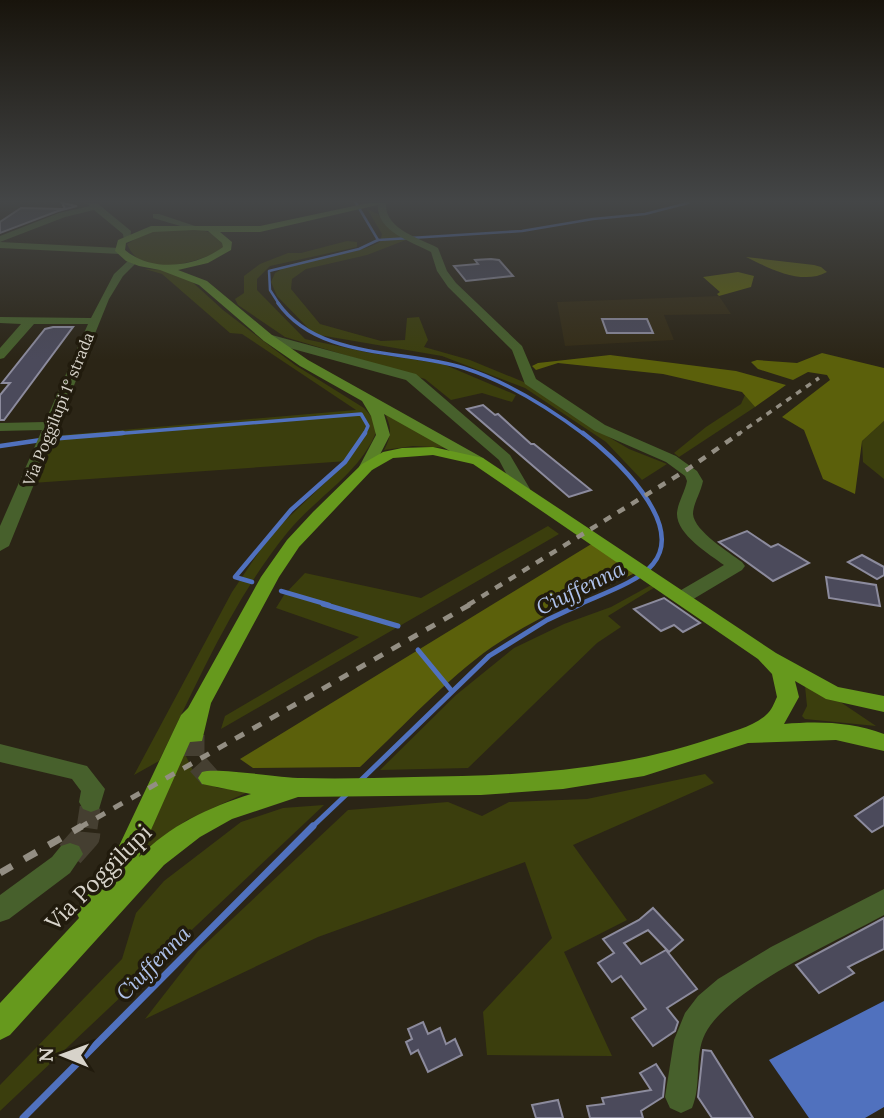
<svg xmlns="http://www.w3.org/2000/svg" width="884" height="1118" font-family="Lora,serif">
<rect width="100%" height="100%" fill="#2b2516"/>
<polygon fill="#342c16" points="719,296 731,314 664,315 674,340 565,346 557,302"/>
<g fill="#3b3e0d">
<path d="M367,209L378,214L385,225L411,238L367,255L306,269L292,279L291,289L320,324L381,341L405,340L407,318L419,317L428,340L424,347L470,360L531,385L568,413L629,449L667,464L642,480L606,442L525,388L442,356L319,335L310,330L277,296L271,282L275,273C306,253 348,259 380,242L382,234Z"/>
<path d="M199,229L211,233L225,246L223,250C195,262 142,281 127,244L147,232Z"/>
<polygon points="347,241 357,242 357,247 270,266 257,279 257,290 305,339 370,353 443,364 516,395 512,402 482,393 451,400 425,379 285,337 238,305 235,299 244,293 244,276 260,264 288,253 301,253"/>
<path d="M145,269L163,270L189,279L223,310L295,365L364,408L372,417L377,430C361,473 315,498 287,533C232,601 197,683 159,761L134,775L232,592L271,534L348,461L32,483L52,436L356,410L242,334L230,333L162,274Z"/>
<polygon points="745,395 755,407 679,457 674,453 706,427 741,404"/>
<path d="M384,412L451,448L413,446L384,450C392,435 392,427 384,412Z"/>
<polygon points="884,421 884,479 863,462 862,441"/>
<polygon points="548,526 559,534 221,729 225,716 359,637 276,608 284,595 305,573 421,598"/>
<polygon points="653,584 657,586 608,616 621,627 597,643 468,768 380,770 456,695 514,648 564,624 611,607"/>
<polygon points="805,686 833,697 876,726 805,719 802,716 807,706"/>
<polygon points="181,754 185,754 197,779 218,788 250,791 187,820 150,846 145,845"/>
<polygon points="705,774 714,783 573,845 627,920 564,952 612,1056 487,1055 483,1012 552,938 525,862 318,937 145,1019 198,951 348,810 448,802 482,816 509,802 587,799"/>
<polygon points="324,805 0,1111 0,1085 122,959 136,913 164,881 241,822 283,808"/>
</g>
<g fill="#5b600b">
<path d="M746,257L814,265L821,267L827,272C802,286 769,268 746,257Z"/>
<polygon points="738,272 754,276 751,287 719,296 717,294 720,292 703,277"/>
<polygon points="822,353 884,368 884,421 862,441 855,494 823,479 804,430 782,417 830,380 827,375 808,372 793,380 758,369 751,362 757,360 797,363"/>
<polygon points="610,355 736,371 786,385 755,407 742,392 663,374 558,363 536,370 532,366 538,363"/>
<path d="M593,543L635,573C587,596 536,617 492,647C444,681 403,727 360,767L253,768L240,759Z"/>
</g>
<polygon fill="#5071be" points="884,1001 884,1107 865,1118 809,1118 769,1060"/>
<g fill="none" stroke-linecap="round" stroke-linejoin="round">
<g stroke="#5071be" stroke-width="2.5">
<polyline points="356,203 378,240"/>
<polyline points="378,240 522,231 593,219 645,214 688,203"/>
<polyline points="279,304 270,290 269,271 359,249 378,240"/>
</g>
<g stroke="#5071be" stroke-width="3.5">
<path d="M278,303C318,360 404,349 464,368C508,382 549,408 585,435"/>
<polyline points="101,435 361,414 368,426 364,435"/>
</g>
<g stroke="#5071be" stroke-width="4.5">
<polyline points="49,439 123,433"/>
<polyline points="0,446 41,440"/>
<polyline points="252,582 235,577 291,510 345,462 365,433"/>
<polyline points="281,591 329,605"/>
<path d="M578,605C599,595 639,582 653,564C687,523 612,455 583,433"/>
</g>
<g stroke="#5071be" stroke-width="5">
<polyline points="323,604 398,626"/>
<polyline points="418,650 451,690"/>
<polyline points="360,781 489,656 547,620 581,604"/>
<polyline points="311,828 349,792"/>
</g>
<polyline stroke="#5071be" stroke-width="7" points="23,1118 313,826"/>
</g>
<g fill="#4b4a5b" stroke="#8c8b9d" stroke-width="2">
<polygon points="62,203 77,206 58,211 0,233 0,222 21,208 65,209"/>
<polygon points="491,259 499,260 513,276 466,281 454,266 478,264 475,260"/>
<polygon points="602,319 647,319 653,333 607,333"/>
<polygon points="53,327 73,327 4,420 0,420 0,395 10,383 2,383 45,329"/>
<polygon points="483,405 495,415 498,414 531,444 534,444 591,490 569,497 467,409"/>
<polygon points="747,531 771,547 778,544 809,563 773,581 719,542"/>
<polygon points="862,555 884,567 884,575 877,579 848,562"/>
<polygon points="826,577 876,585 880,606 829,598"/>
<polygon points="664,598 700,623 683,632 674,625 661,631 634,609"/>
<polygon points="884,797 884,825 872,832 855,816"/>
<polygon points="653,908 683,940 669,952 648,930 624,943 641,964 666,950 697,989 667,1008 678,1022 675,1031 653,1046 632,1018 646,1009 621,976 612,982 598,963 614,953 603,939 639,920"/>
<polygon points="884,918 884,949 848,967 854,973 819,993 796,965"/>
<polygon points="423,1022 428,1034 440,1028 446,1044 455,1039 462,1055 428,1072 418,1050 411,1054 406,1042 412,1039 408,1029"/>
<polygon points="703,1050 711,1051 753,1118 712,1118 698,1097"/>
<polygon points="656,1064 665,1078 663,1097 641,1111 643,1118 590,1118 587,1106 604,1104 602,1098 651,1090 640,1073"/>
<polygon points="558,1100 563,1118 536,1118 532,1105"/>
</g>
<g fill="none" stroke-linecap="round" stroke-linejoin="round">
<polyline stroke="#453f31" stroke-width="21" stroke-dasharray="21 10" stroke-linecap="butt" points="87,828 91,802"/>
<polyline stroke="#453f31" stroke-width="28" stroke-dasharray="28 14" stroke-linecap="butt" points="70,854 86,836 87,826"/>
<polyline stroke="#453f31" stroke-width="21" stroke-dasharray="21 10" stroke-linecap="butt" points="194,735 194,760 210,778"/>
<g fill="#47602c" fill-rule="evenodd">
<polygon points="87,203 97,203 131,231 130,240 124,240 123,234 94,210 65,217 0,242 0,236 59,213 90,206"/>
<path d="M378,203H386C384,229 419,238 438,248L447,271L456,283L522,346L536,379L605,425L676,456L697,471L703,481C701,492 693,504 693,514C694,531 730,553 742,562L745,566L742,570L690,601H676L674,597L676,593L724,565C709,554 676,534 677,513C678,502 685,492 687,481L685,476L666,462L595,431L525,384L512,350L448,287L437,271L431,252C410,241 375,231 378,203Z"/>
<polygon points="0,242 120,248 125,251 120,254 0,248"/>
<polygon points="129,260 137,262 123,276 109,299 9,546 0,551 0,526 42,430 0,431 0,423 45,422 88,324 34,324 4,358 0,359 0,348 21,324 0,323 0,317 91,318 114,274"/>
<polygon points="268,334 416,374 510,455 530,489 528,492 516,492 499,460 406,380 264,341 262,338"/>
<polygon points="0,744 87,766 105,789 99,809 91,812 83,809 79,802 81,791 72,779 0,762"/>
<polygon points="70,843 79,846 83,854 70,873 9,919 0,922 0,895 52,857 61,846"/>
<path d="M884,889V915C838,941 728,988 705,1034C694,1056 702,1085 692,1108L681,1113L670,1108L665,1097L674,1040L685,1013L698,996L718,979L771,947Z"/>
</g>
<polygon fill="#47602c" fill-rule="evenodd" points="153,214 159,214 198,227 194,230 153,218"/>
<path fill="#598027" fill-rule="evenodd" d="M368,203H386L260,232H220L232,242L231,250L208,263L178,270L207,281L272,335L308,360L483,458L485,461L483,464H473L384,414L390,435L372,470H362L359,467L376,435L371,416L362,401L300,366L264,341L199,285L160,270L139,266L126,261L115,251L118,240L151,226H260ZM194,230L208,231L222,243L223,247C196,267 152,273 125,250L126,243L153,232Z"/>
<path fill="#66991d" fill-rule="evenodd" d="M433,447L483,458L776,653L838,687L884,696V712L826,699L795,681L799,697L784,724C819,721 851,722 884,734V751L836,740L748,743L644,776L563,789L481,795L298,797L232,819L200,837L164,865L10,1035L0,1040V1003L79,918L77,914L81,905L119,846L181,715L188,708L261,577L287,540L313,512L362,464L383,452L402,448ZM433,455L473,464L758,659L772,674L777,697C774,703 772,710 766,715C753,727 730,732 713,738C616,771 516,776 414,777C376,778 339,779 302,778C280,778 216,767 202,772L198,778L202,784L251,794C209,807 169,826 139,857L190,742L202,741L211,703L279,577L299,547L372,470L393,458Z"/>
<polyline stroke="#938e83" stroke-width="3.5" stroke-dasharray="6 6" stroke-linecap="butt" points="737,435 819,378"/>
<polyline stroke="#938e83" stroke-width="4.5" stroke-dasharray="8 8" stroke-linecap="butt" points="468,605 688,469 740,433"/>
<polyline stroke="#938e83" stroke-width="5" stroke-dasharray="10 10" stroke-linecap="butt" points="79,828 471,604"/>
<polyline stroke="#938e83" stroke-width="7" stroke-dasharray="14 14" stroke-linecap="butt" points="0,873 82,826"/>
</g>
<linearGradient id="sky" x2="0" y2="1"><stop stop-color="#18140c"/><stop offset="0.56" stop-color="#444647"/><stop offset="1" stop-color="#444647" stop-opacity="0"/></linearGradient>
<rect width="884" height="360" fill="url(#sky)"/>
<g text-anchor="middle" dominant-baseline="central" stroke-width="7" stroke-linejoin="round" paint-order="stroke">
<g font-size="16" fill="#d7d3ca" stroke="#211b0d">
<text transform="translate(58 409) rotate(-68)">Via Poggilupi 1° strada</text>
</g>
<g font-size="21" font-style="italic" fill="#afc2eb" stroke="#211b0d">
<text transform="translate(580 588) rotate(-26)">Ciuffenna</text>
<text transform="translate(153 963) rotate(-45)">Ciuffenna</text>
</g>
<g font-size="23" fill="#d7d3ca" stroke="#211b0d">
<text transform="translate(98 877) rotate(-45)">Via Poggilupi</text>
</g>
</g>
<g transform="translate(63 1055) rotate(271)" stroke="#211b0d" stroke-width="5" paint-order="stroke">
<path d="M0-5L12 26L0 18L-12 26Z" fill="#d7d3ca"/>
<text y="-10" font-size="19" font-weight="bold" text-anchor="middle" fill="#d7d3ca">N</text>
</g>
</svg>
